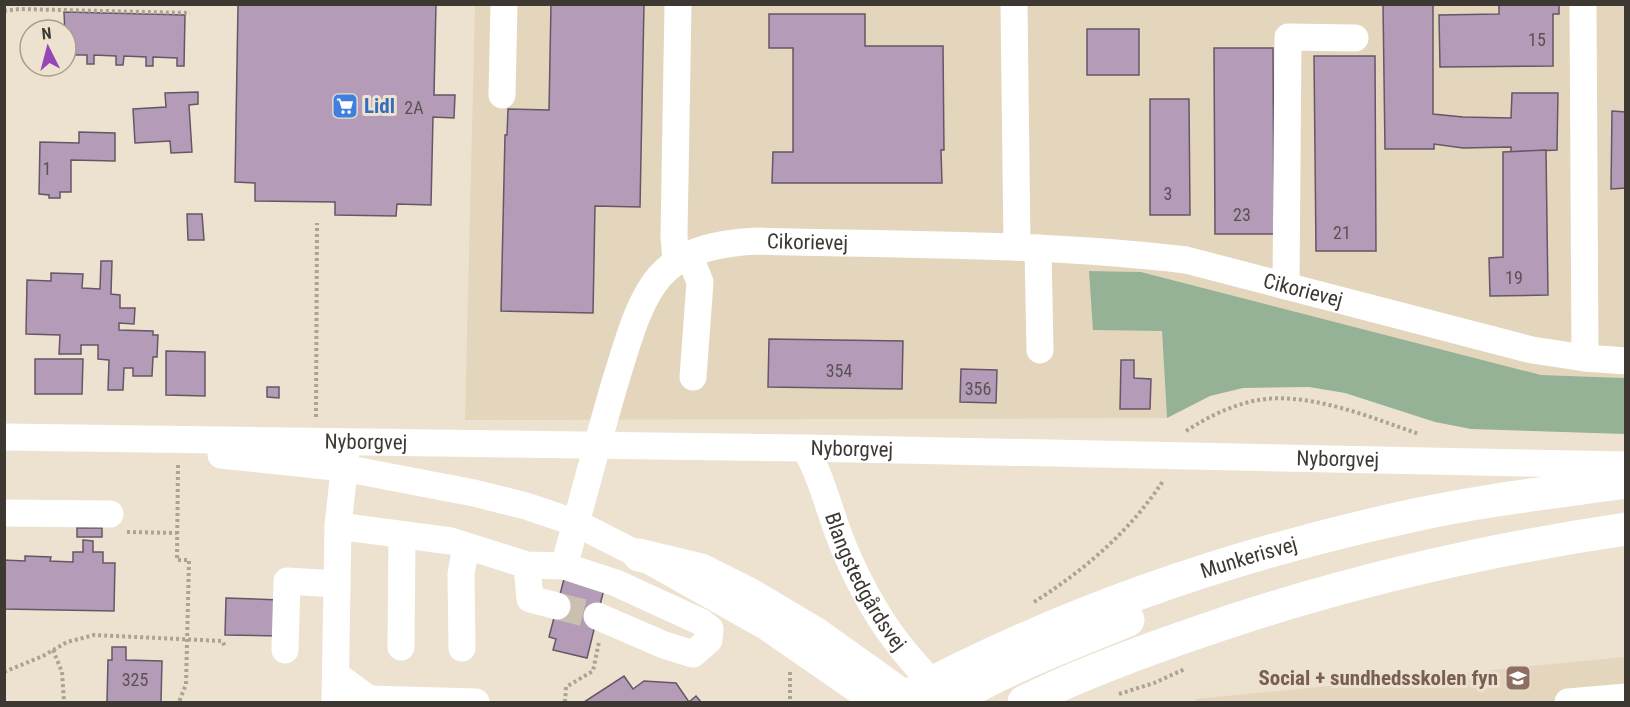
<svg xmlns="http://www.w3.org/2000/svg" width="1630" height="707" font-family="'Roboto Condensed',sans-serif">
<rect width="100%" height="100%" fill="#ede2cf"/>
<g fill="#e4d6bc">
<polygon points="475,5 1625,5 1625,378 1541,375 1141,272 1089,271 1162,331 1167,418 465,420"/>
<polygon points="1625,657 1625,702 1196,702 1195,699"/>
</g>
<polygon fill="#95b296" points="1089,271 1141,272 1541,375 1625,378 1625,434 1471,429 1435,422 1345,393 1309,387 1243,388 1210,396 1167,418 1162,331 1093,330"/>
<g fill="#b49bb8" stroke="#645766" stroke-width="1.5">
<polygon points="436,4 434,95 455,95 454,118 433,117 431,205 397,204 396,216 335,215 335,202 255,201 255,183 235,182 238,5"/>
<polygon points="551,4 644,4 640,207 595,206 593,313 501,311 505,135 507,135 508,109 549,110"/>
<polygon points="1383,4 1433,4 1433,114 1463,117 1511,118 1512,93 1558,93 1557,150 1511,152 1511,147 1463,148 1434,144 1434,149 1385,149"/>
<polygon points="1499,4 1559,4 1559,14 1553,14 1553,66 1440,67 1439,15 1499,14"/>
<polygon points="64,12 185,15 184,66 177,66 177,58 153,57 153,66 146,66 146,57 124,56 123,65 116,65 116,56 94,55 94,64 87,64 87,55 66,55"/>
<polygon points="769,14 865,14 865,46 943,46 944,150 941,150 942,183 772,183 773,152 793,152 793,48 769,48"/>
<rect x="1087" y="29" width="52" height="46"/>
<polygon points="1214,48 1273,48 1274,234 1215,234"/>
<polygon points="1314,56 1375,56 1376,251 1316,251"/>
<polygon points="198,92 198,104 189,105 192,152 171,153 170,141 135,143 133,109 166,107 165,93"/>
<polygon points="1150,99 1189,99 1190,215 1150,215"/>
<polygon points="1612,111 1626,112 1626,188 1611,189"/>
<polygon points="79,132 115,133 115,161 71,160 71,192 60,192 60,198 49,198 49,195 39,194 40,142 79,143"/>
<polygon points="1546,150 1548,295 1490,296 1489,258 1503,257 1503,152"/>
<polygon points="187,214 202,214 204,240 188,240"/>
<polygon points="101,261 112,261 111,294 120,295 120,308 135,308 134,324 119,323 119,330 153,331 153,335 158,335 157,357 153,357 152,376 133,376 133,368 124,368 123,390 108,390 109,360 98,359 98,345 81,345 81,354 59,354 60,335 26,334 27,280 51,281 51,273 83,274 82,288 100,289"/>
<polygon points="769,339 903,341 902,389 768,387"/>
<polygon points="166,351 205,352 205,396 166,395"/>
<polygon points="35,359 83,359 82,394 35,394"/>
<polygon points="1121,360 1134,360 1134,378 1151,379 1150,409 1120,409"/>
<polygon points="961,369 997,370 996,403 960,402"/>
<polygon points="267,387 279,387 279,398 267,397"/>
<rect x="77" y="528" width="25" height="9"/>
<polygon points="83,540 93,541 93,552 103,552 103,563 115,563 114,611 4,609 4,560 25,561 25,556 51,557 50,561 73,562 73,552 83,552"/>
<polygon points="564,579 604,589 587,658 553,650 556,639 549,637"/>
<polygon points="226,598 280,600 279,636 225,635"/>
<polygon points="112,647 126,647 126,660 162,661 161,702 107,702 108,660 112,660"/>
<polygon points="624,676 633,689 644,681 676,683 689,702 696,696 701,702 584,702"/>
</g>
<g fill="none" stroke-linecap="round" stroke-linejoin="round">
<polyline stroke="#cac0b0" stroke-width="27" stroke-dasharray="27 14" stroke-linecap="butt" points="557,606 597,616"/>
<g stroke="#aba395" stroke-width="4" stroke-dasharray="3 3" stroke-linecap="butt">
<polyline points="4,11 19,9 190,13"/>
<polyline points="316,417 317,223"/>
<path d="M1186,431C1206,418 1226,408 1249,402C1301,388 1370,417 1419,434"/>
<polyline points="178,465 177,560 189,560 186,684 179,702"/>
<polyline points="127,532 177,533"/>
<path d="M1034,602C1085,570 1130,531 1163,481"/>
<polyline points="53,650 62,672 64,702"/>
<polyline points="4,672 43,656 67,642 94,635 222,641 226,648"/>
<polyline points="790,672 790,702"/>
<polyline points="1119,694 1154,683 1185,669"/>
<polyline points="565,702 566,687 593,671 599,642"/>
</g>
<g stroke="#fff" stroke-width="27">
<polyline points="1014,4 1017,247"/>
<polyline points="1583,4 1585,358"/>
<polyline points="502,95 504,4"/>
<polyline points="1038,248 1040,350"/>
<polyline points="689,255 700,282 693,377"/>
<polyline points="676,262 674,236 678,4"/>
<polyline points="1286,286 1288,37 1355,38"/>
<path id="s1" d="M4,437L805,448L1626,465"/>
<path id="s2" d="M805,448C824,481 831,520 847,555C861,587 878,618 900,646C914,664 930,680 945,698"/>
<polyline points="221,455 344,468 375,474 474,493 526,506 576,523 639,555 765,626 875,702"/>
<polyline points="4,513 110,514"/>
<path id="s3" d="M338,526L451,541L527,565L564,566C582,503 598,439 617,376C627,345 638,301 660,276C685,248 722,243 757,241C900,245 1044,243 1186,260L1532,350L1585,358L1626,361"/>
<polyline points="527,565 530,599 557,606"/>
<polyline points="564,566 616,583 701,622 710,629 709,640 693,654 664,645 597,616"/>
<polyline points="401,647 402,535"/>
<polyline points="462,648 461,574 466,546"/>
<polyline points="285,650 287,581 337,584"/>
<polyline points="336,675 369,699 476,702"/>
<polyline points="335,702 338,526 346,452"/>
<polyline points="1568,702 1626,697"/>
</g>
<g stroke="#fff" stroke-width="33">
<polyline points="639,555 701,570 749,594 816,634 911,702"/>
<path id="s4" d="M896,702C1059,613 1233,554 1415,515C1484,500 1555,492 1626,482"/>
<path d="M949,702C1005,668 1068,645 1128,620"/>
<path d="M1024,702C1078,675 1135,654 1193,634C1333,585 1478,551 1626,529"/>
</g>
</g>
<defs>
<g id="supermarket-square" transform="scale(1.35)"><rect x="-9" y="-9" width="18" height="18" rx="4" fill="#3f7fe0" stroke="#ede2cf"/><path d="M-6-5.5h2.5l.6 2H6L4.5 2H-2.5L-4.4-4H-6ZM-1.5 3.2a1.3 1.3 0 1 0 .1 0ZM3 3.2a1.3 1.3 0 1 0 .1 0Z" fill="#fff"/></g>
<g id="school-square" transform="scale(1.35)"><rect x="-9" y="-9" width="18" height="18" rx="4" fill="#8d6e63" stroke="#ede2cf"/><path d="M0-5L7-2L0 1L-7-2ZM-4 1L0 2.5L4 1V4Q0 6-4 4Z" fill="#fff"/></g>
</defs>
<g fill-rule="evenodd">
<use href="#supermarket-square" x="345" y="106"/>
<use href="#school-square" x="1518" y="678"/>
</g>
<g text-anchor="middle" dominant-baseline="central" stroke-width="6" stroke-linejoin="round" paint-order="stroke">
<g font-size="18" fill="#5b5254">
<text x="1537" y="39">15</text>
<text x="414" y="107">2A</text>
<text x="47" y="168">1</text>
<text x="1168" y="193">3</text>
<text x="1242" y="214">23</text>
<text x="1342" y="232">21</text>
<text x="1514" y="277">19</text>
<text x="839" y="370">354</text>
<text x="978" y="388">356</text>
<text x="135" y="679">325</text>
</g>
<g font-size="21" font-weight="bold" fill="#366cbe" stroke="#ede2cf" text-anchor="start">
<text x="364" y="106">Lidl</text>
</g>
<g font-size="21" fill="#3d3932" stroke="#ede2cf">
<text stroke="none"><textPath href="#s3" startOffset="694">Cikorievej</textPath></text>
<text stroke="none"><textPath href="#s3" startOffset="1194">Cikorievej</textPath></text>
<text stroke="none"><textPath href="#s1" startOffset="362">Nyborgvej</textPath></text>
<text stroke="none"><textPath href="#s1" startOffset="848">Nyborgvej</textPath></text>
<text stroke="none"><textPath href="#s1" startOffset="1334">Nyborgvej</textPath></text>
<text stroke="none"><textPath href="#s4" startOffset="382">Munkerisvej</textPath></text>
<text stroke="none"><textPath href="#s2" startOffset="147">Blangstedgårdsvej</textPath></text>
</g>
<g font-size="21" font-weight="bold" fill="#785e54" stroke="#ede2cf" text-anchor="end">
<text x="1498" y="678">Social + sundhedsskolen fyn</text>
</g>
</g>
<rect width="1630" height="707" fill="none" stroke="#3d3932" stroke-width="12"/>
<g transform="translate(48 48) rotate(354)"><circle r="28" fill="#ede2cf" stroke="#a79e90" stroke-width="1.5"/>
<path d="M0-4.5L10 22L0 15L-10 22Z" fill="#9646b6"/>
<text y="-9" font-size="16" font-weight="bold" text-anchor="middle" fill="#3d3932">N</text>
</g>
</svg>
